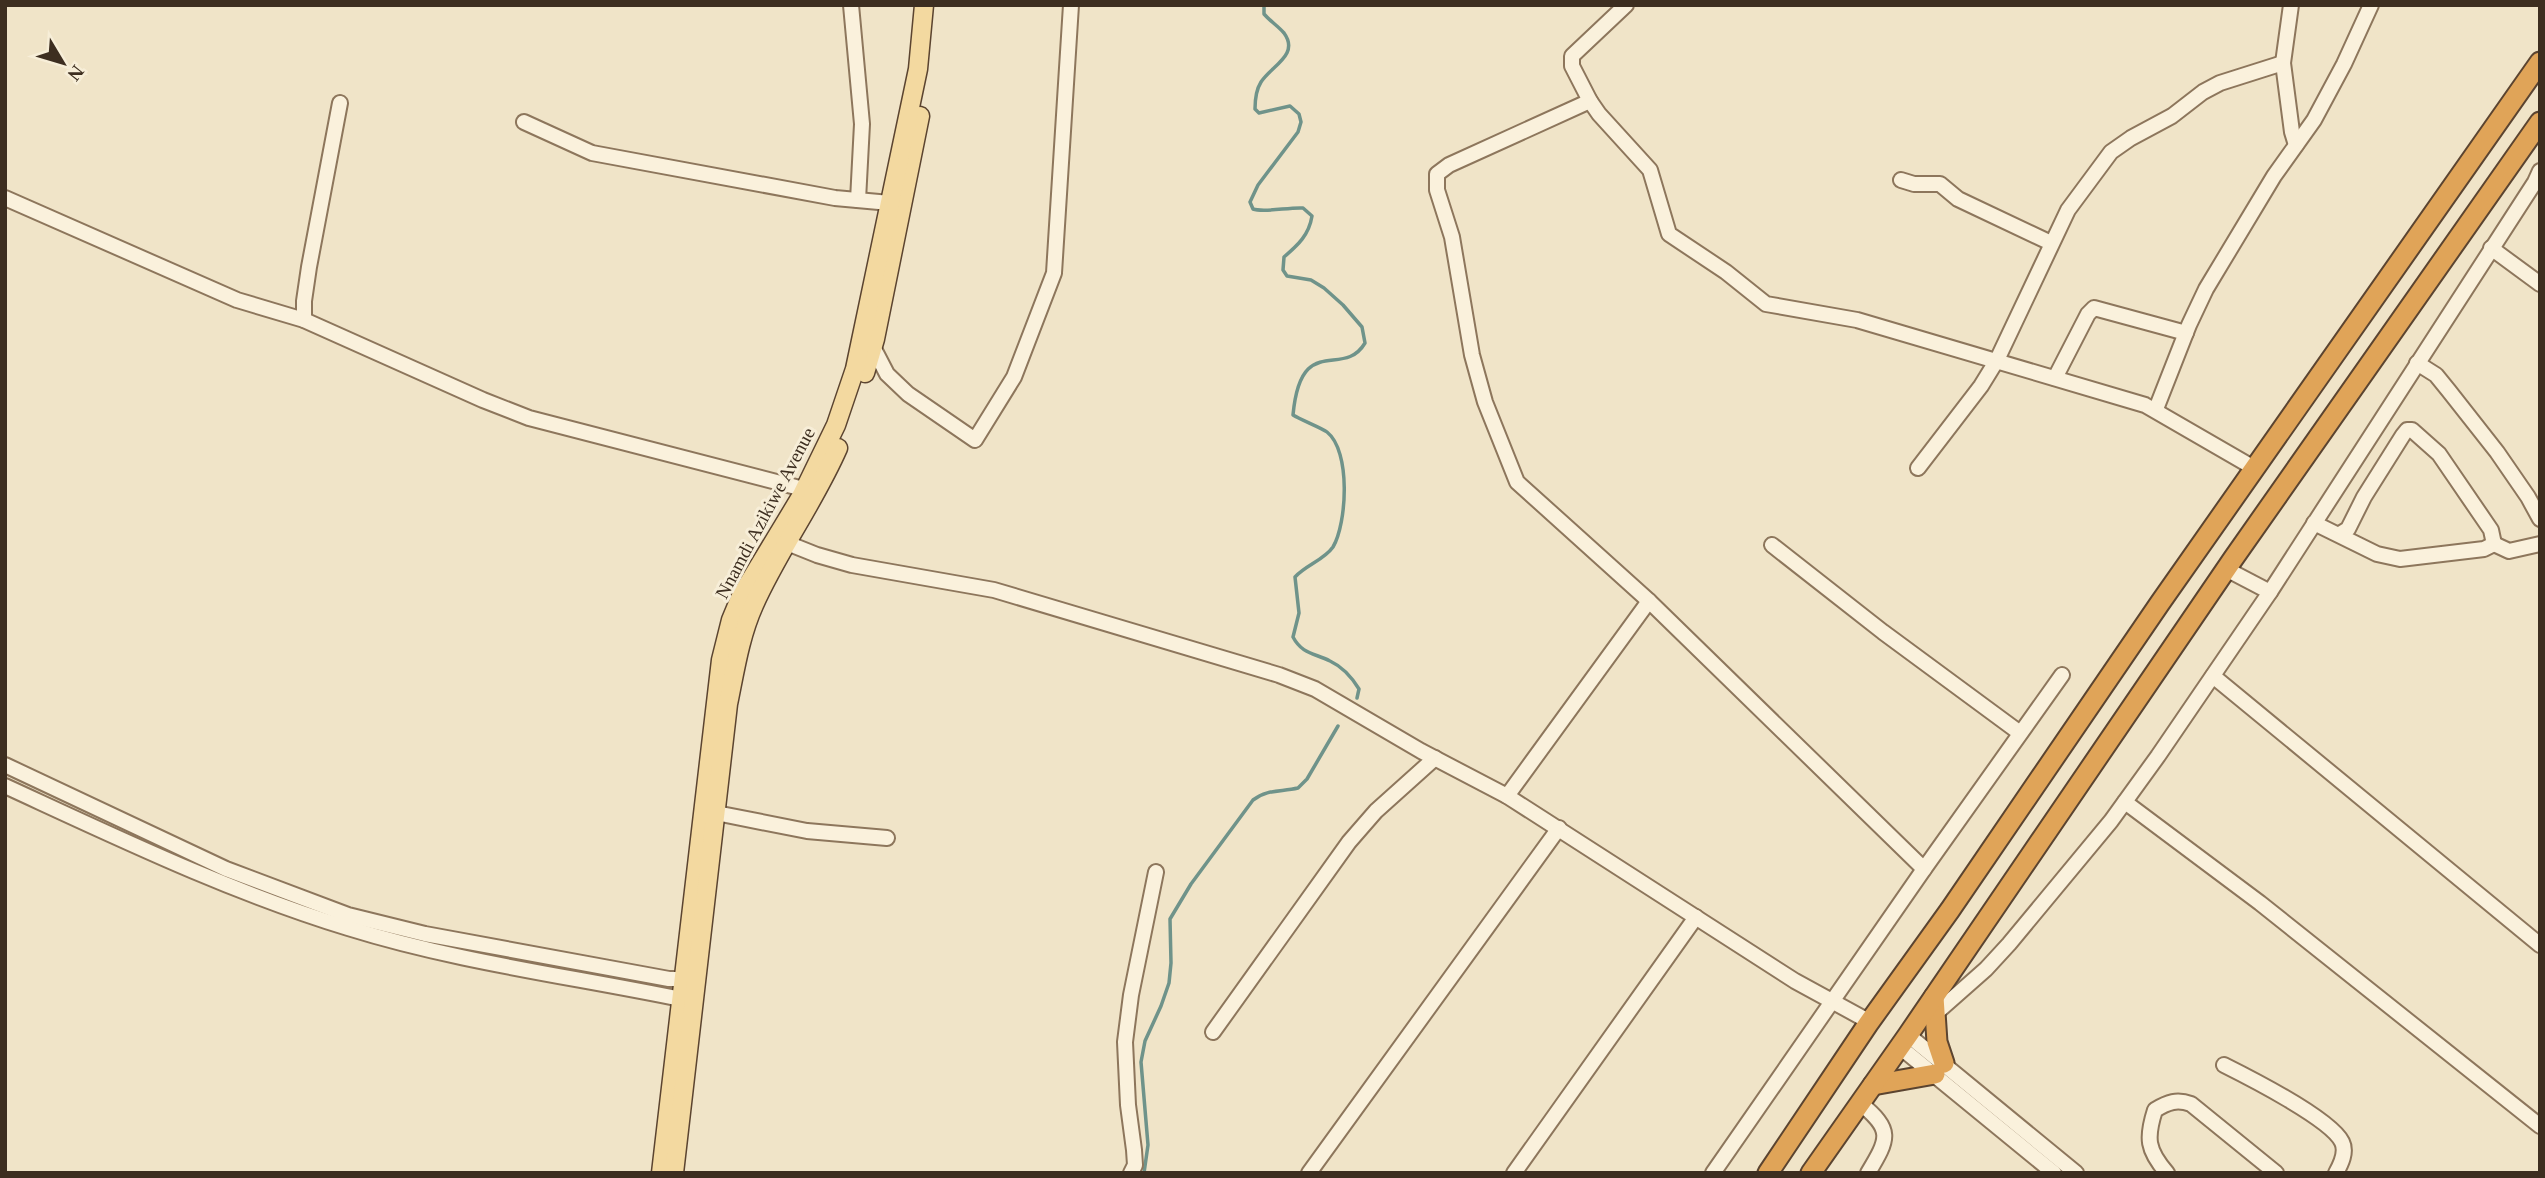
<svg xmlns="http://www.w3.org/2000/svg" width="2545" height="1178" font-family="Georgia,serif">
<rect width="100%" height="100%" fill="#f0e4c8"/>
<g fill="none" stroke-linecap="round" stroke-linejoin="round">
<g stroke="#6f938a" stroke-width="3.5">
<path d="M1264,5V14C1270,21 1278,26 1284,33C1300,55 1271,66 1261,82C1256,90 1255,99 1255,109L1259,113L1290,106L1299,114L1301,122L1298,132L1258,185L1250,202L1253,209C1264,213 1289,207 1303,208L1312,216C1309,235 1298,245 1284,257L1283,270L1287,276L1311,280L1324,288L1343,305L1362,327L1365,343C1343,380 1301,331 1293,415C1301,420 1322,428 1327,432C1351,451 1347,523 1333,547C1324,560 1306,565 1295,577L1299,613L1293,637C1302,654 1314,653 1330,661C1343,667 1351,676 1359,689L1357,698"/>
<path d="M1144,1173L1148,1145L1141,1062L1145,1041L1161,1006L1169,983L1171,963L1170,919L1191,884L1253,800C1267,789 1281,792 1298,788L1307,779L1338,726"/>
</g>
<g stroke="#8d765c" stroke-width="18">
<g id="minor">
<polyline points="851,5 862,124 858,200"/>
<polyline points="1626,5 1572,56 1572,66 1590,101 1599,114 1650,170 1669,234 1726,272 1766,304 1857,320 2145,405 2254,468"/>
<polyline points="2291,5 2283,63 2292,132 2296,145"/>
<polyline points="1590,101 1449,165 1437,174 1437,190 1452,237 1472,355 1485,402 1517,482 1649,601 1924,869"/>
<polyline points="524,122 592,153 835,198 890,203"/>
<polyline points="1901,180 1914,184 1940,184 1958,199 2051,243"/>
<polyline points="5,198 237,300 304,320 483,400 529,418 815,492"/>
<polyline points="2491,248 2540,284"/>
<polyline points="304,320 304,301 309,267 340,103"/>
<polyline points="873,347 887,374 908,394 975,440 1014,377 1054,273 1071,5"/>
<polyline points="2417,363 2436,375 2449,391 2497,452 2528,497 2540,519"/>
<polyline points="2055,378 2088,314 2094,308 2186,333"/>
<polyline points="2156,409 2189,325 2206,289 2274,176 2314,120 2344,64 2371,5"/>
<polyline points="1918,468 1981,386 1997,360 2068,210 2111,152 2131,138 2172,116 2203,92 2220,83 2283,63"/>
<polyline points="2314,523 2377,554 2400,559 2484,549 2494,544"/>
<polyline points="2340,534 2348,529 2364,497 2403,435 2407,430 2412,430 2439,454 2491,530 2494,544"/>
<polyline points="787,543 817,555 852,565 994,590 1279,675 1315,689 1421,751 1507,796 1795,981 1870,1022"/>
<polyline points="2494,544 2509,551 2540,544"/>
<polyline points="1772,545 1883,632 2020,733"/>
<polyline points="2226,569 2270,592"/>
<polyline points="2213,676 2540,945"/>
<polyline points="5,765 226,869 348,915 425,934 669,979 683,979"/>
<path d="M5,786C118,838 230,892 348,928C457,962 569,976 681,999"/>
<polyline points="1507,796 1649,601"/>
<polyline points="2125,802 2260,903 2540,1126"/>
<polyline points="716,813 807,831 887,838"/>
<polyline points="1935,1014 1986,969 2009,944 2111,821 2158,756 2270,592 2535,182 2540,171"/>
<polyline points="1213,1032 1349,842 1376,811 1435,758"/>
<polyline points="1908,1035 2076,1173"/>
<polyline points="1900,1047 2054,1173"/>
<path d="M2224,1065C2248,1077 2331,1119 2342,1142C2347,1152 2341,1164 2336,1173"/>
<path d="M1860,1103C1893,1130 1889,1138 1868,1173"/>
<polyline points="1131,1173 1135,1165 1134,1150 1128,1105 1125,1042 1131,995 1156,872"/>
<polyline points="1309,1173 1559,828"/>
<polyline points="1514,1173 1696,917"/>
<polyline points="1713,1173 1924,869 2062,675"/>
<path d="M2167,1173C2147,1150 2146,1138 2155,1110C2168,1102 2177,1099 2191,1104L2276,1173"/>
</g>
</g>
<g stroke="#5b4430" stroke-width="21">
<g id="major">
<polyline points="865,373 875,339 920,116"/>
<polyline points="661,1173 721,660 731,620 741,596 802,495 836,425 855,369 918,69 924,5"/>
<path d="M674,1173L728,704C735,670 740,636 754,605C778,551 814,503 838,448"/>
</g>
</g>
<g stroke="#5b4430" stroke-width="23">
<g id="highway">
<polyline points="1934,997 1937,1042 1944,1063"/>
<polyline points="1873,1085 1935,1074"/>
<polyline points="1768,1173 1868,1024 1950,910 2160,603 2540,62"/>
<polyline points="1811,1173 1908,1035 2233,559 2540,122"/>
</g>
</g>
<use href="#minor" stroke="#faf1dc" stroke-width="14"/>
<use href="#major" stroke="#f3d9a0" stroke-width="18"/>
<use href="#highway" stroke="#e0a458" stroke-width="19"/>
</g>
<g text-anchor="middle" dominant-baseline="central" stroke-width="6" stroke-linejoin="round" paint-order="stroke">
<g font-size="19" fill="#3d2e20" stroke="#f7eed8">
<text transform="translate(765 513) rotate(-62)">Nnamdi Azikiwe Avenue</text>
</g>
</g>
<rect width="2545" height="1178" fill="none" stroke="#3d2e20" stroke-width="14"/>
<g transform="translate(63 63) rotate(128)" stroke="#f7eed8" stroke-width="5" paint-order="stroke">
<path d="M0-5L12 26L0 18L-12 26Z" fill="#3d2e20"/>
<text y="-10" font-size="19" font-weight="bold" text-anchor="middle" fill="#3d2e20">N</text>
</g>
</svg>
